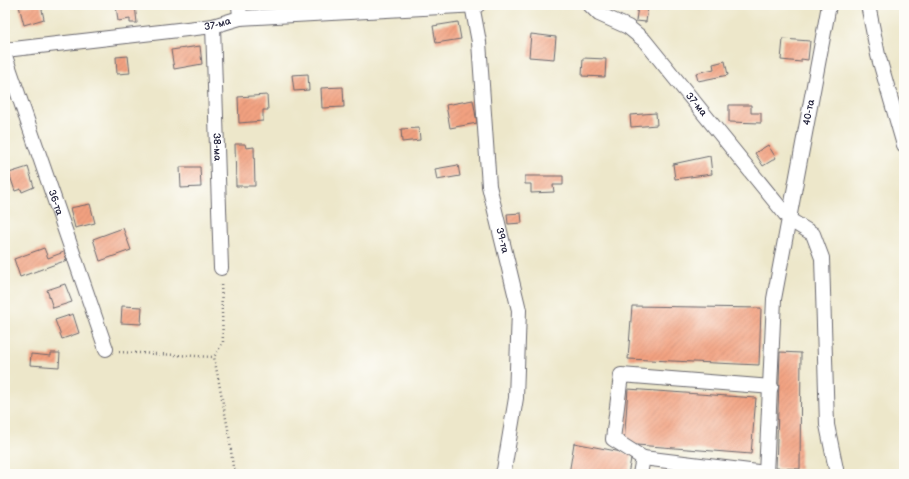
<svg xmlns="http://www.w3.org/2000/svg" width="909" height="479" font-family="'Balsamiq Sans',sans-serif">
<defs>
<pattern id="building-hatch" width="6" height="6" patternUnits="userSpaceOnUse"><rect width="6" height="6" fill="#f2a180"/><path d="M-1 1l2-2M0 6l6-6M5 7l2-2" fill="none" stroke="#cf8a70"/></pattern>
</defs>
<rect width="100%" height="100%" fill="#fdfcf7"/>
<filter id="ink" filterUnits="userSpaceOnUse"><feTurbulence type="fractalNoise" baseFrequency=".025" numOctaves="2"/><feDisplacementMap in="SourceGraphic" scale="8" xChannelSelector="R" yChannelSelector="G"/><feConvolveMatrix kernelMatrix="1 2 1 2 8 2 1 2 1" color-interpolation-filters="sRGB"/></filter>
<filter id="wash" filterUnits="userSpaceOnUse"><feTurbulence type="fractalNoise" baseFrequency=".012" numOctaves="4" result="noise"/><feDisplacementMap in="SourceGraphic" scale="16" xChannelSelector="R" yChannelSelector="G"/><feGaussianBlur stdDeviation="0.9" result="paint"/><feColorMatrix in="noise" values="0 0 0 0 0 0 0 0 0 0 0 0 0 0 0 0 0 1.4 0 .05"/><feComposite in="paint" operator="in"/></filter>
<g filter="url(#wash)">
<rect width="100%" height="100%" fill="#ede7ca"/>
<g id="blocks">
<g fill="url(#building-hatch)">
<polygon points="41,5 44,19 24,25 19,6"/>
<polygon points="116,5 135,5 137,23 130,23 130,19 118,21"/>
<polygon points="638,6 648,7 646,22 636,21"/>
<polygon points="458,22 461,39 436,43 433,26"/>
<polygon points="531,34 556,37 554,59 529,57"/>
<polygon points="783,39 810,41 808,60 801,59 801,62 781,60"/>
<polygon points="200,46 202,64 174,69 171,50"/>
<polygon points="128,56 130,73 117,74 116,57"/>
<polygon points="583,58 606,59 605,77 582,76"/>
<polygon points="725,61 728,75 698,81 696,73 714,69 713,64"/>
<polygon points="308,74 309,90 294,91 292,75"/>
<polygon points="343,87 344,107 322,108 321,88"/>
<polygon points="267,95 268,110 263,110 263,121 239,123 238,97"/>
<polygon points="473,100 477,123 450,128 446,105"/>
<polygon points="729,105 751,105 751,113 761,113 761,123 729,122"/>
<polygon points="656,113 657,125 631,127 630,115"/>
<polygon points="419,128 420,140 402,142 401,129"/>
<polygon points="235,144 245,144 246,148 254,147 255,186 236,186"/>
<polygon points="768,145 776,158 763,166 755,153"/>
<polygon points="710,156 712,174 675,179 673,164"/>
<polygon points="458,165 460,176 437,180 435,169"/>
<polygon points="28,167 34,187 22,192 21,189 15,191 9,173"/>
<polygon points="180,167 200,167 201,187 181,188"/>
<polygon points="525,176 563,176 563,185 553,185 554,192 531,193 531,184 525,184"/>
<polygon points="90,204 95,223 75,228 70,208"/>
<polygon points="521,213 522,223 508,224 507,214"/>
<polygon points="123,228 131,250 100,261 93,239"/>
<polygon points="44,248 48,258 64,252 67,260 20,277 14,259"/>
<polygon points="65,284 72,302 53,308 47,290"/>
<polygon points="122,306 142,307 141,324 121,323"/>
<polygon points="632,306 761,308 759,365 628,359"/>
<polygon points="73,314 79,333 62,339 55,320"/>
<polygon points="780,352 801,353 800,469 776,468"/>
<polygon points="51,353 60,353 59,367 30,365 31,354 51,356"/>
<polygon points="628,389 756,398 751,454 624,444"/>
<polygon points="574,443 632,454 628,474 569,474"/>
</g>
</g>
</g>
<g filter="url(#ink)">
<use href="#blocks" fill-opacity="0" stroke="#69676d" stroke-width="1"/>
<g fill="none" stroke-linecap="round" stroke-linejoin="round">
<g stroke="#69676d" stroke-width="16">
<g id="minor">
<polyline points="239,5 240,18"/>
<path id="s1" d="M472,5L479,42L489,186L519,310L516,398L504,470L502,474"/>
<path id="s2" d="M590,5L599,14L628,27L644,40L790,220L813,234L822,258L827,425L837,474"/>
<polyline points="868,5 878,55 904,145"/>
<path id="s3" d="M213,26L221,268"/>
<path id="s4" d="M5,50L213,26L240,18L478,5"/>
<path id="s5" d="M5,56L106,349"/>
<polyline points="643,458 766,473"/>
<polyline points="640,474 643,458 613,439 621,375 771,387"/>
<path id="s6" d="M766,474L774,299L829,5"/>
</g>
</g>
<g stroke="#69676d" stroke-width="2.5" stroke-dasharray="1 3" stroke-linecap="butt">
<polyline points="221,281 223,342 214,357 229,434 233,467 239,474"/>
<polyline points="119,352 214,357"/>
</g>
<use href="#minor" stroke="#fff" stroke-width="14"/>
</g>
</g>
<g text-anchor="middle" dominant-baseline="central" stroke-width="3" stroke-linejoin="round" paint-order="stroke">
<g font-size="10" fill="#22223b" stroke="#fdfcf7">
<text stroke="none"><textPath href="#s4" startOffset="214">37-ма</textPath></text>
<text stroke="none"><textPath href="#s2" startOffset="148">37-ма</textPath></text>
<text stroke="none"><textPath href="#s6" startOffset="365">40-та</textPath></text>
<text stroke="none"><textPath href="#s3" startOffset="121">38-ма</textPath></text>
<text stroke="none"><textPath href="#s5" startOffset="155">36-та</textPath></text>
<text stroke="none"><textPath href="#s1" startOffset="238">39-та</textPath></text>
</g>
</g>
<rect width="909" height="479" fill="none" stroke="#fdfcf7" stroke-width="20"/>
</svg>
